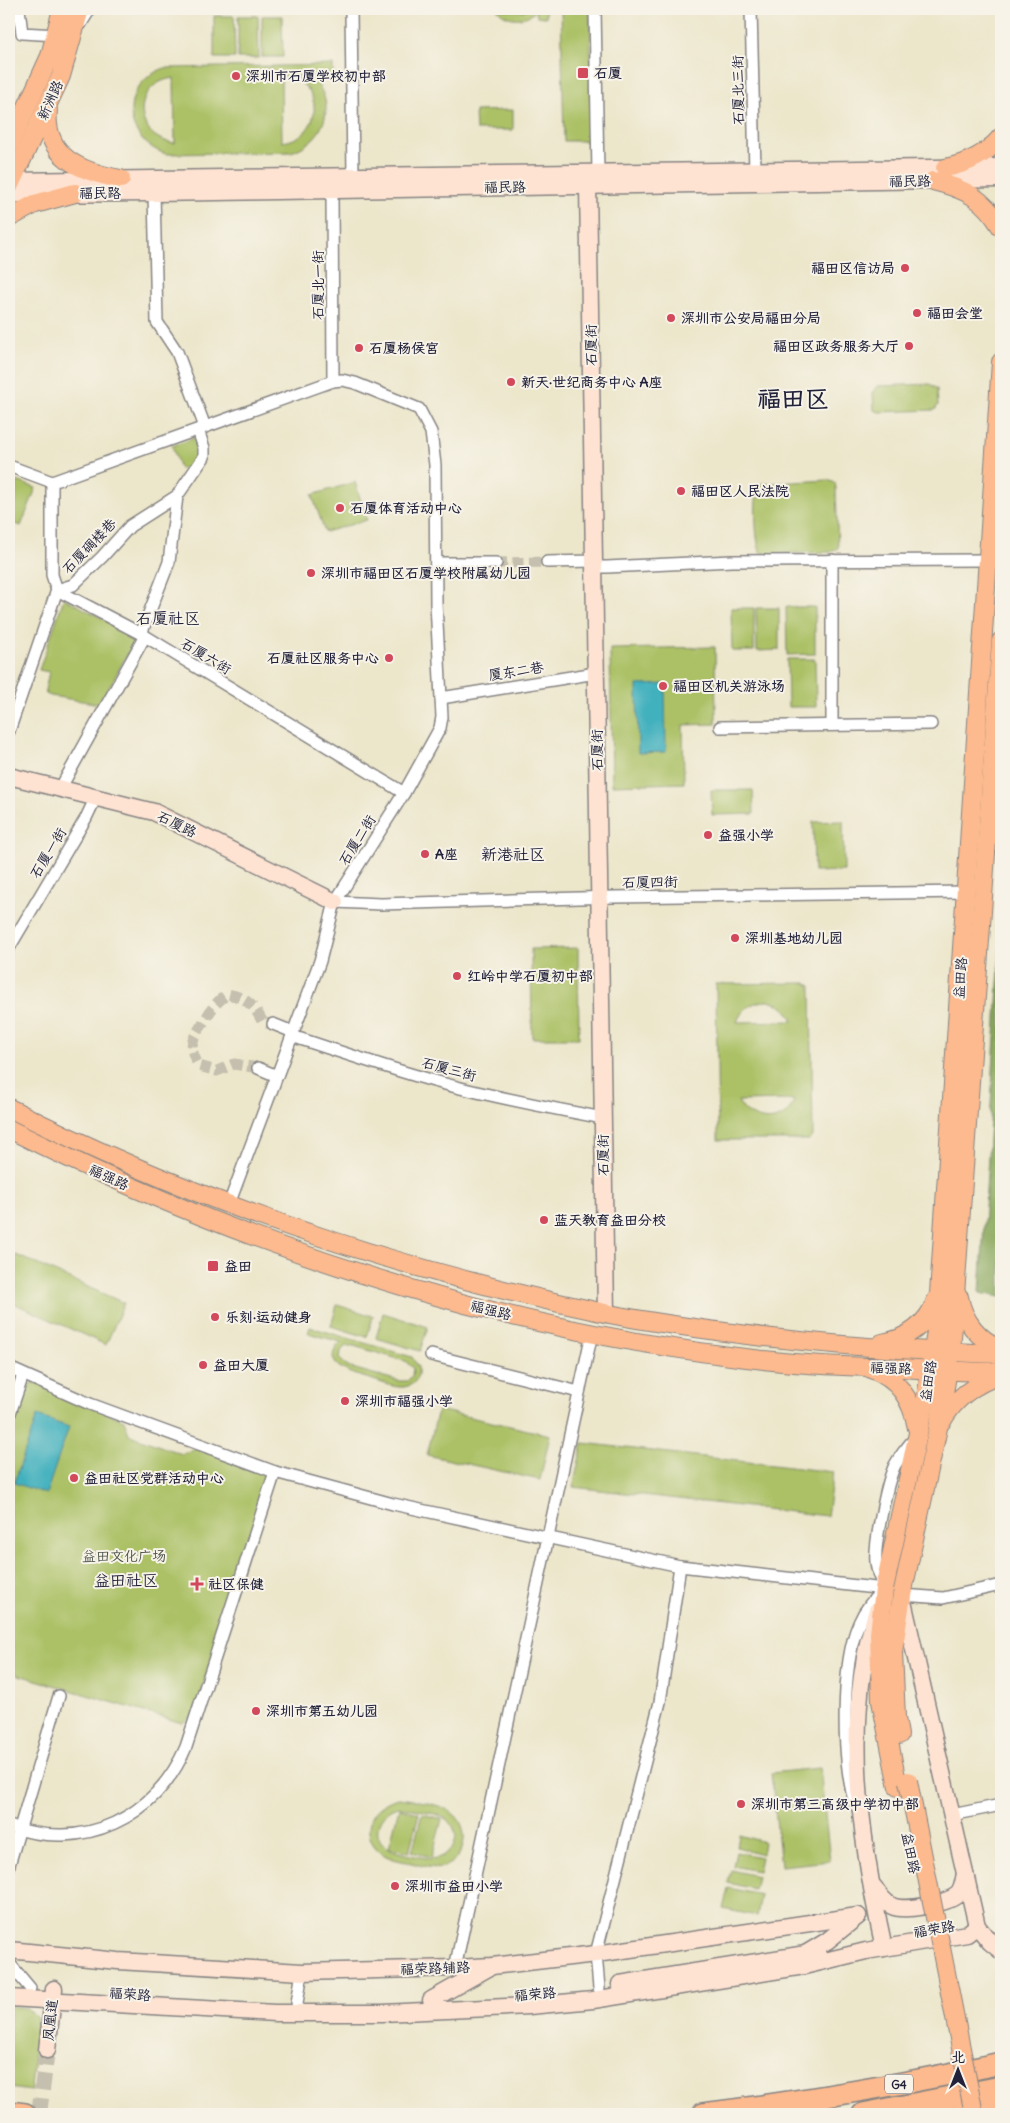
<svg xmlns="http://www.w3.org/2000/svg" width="1010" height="2123" font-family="Delius,'LXGW WenKai TC',sans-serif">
<rect width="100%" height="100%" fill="#f7f3e8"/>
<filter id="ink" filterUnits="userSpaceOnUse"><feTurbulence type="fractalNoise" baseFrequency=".02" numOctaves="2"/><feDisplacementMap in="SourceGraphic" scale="10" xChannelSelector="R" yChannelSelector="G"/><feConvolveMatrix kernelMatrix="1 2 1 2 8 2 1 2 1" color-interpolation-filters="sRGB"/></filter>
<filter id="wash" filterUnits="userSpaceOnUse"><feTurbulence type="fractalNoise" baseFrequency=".0096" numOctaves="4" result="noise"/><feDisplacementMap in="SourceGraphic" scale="20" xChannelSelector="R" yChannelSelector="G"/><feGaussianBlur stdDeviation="1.12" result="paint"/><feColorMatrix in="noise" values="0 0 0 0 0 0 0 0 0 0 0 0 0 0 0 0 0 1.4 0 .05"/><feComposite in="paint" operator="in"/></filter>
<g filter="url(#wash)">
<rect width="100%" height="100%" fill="#ece6cb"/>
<g fill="#acc166" stroke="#677250" fill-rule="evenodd">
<path d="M497,9L521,11L528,9H546V17L537,16L536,11C524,21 507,21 497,9Z"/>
<polygon points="561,9 590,9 593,141 564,141"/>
<polygon points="234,16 235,58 214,58 214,16"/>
<polygon points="238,16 258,16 259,58 238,58"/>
<polygon points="262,16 282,16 283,57 262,57"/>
<path d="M333,65V76L311,77C339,103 325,141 291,152L166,154C120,139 119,84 165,68ZM281,77C324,78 326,137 282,142ZM174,78L175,143C132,139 131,83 174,78Z"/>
<polygon points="513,110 513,130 476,130 475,111"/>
<polygon points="930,384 937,389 938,405 935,410 879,412 874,410 873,392 877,386"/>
<polygon points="197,437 201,448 196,464 180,469 172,446"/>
<path d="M828,480L835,483L836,488L838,548L831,552L765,554L761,553C755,544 753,492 760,484Z"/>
<polygon points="17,481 36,488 21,526 9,522 9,501"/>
<polygon points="355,482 367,520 325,532 312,495"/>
<polygon points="64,598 137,637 100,704 51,696 46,694 45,690 49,672 39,670"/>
<polygon points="786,607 815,607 815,654 787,655"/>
<polygon points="731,608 754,608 754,651 732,651"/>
<polygon points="756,608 779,608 779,650 757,651"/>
<polygon points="715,647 716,724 683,725 684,783 612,785 610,649"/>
<polygon points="787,659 815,659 816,707 788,707"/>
<polygon points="711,790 753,790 754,814 712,815"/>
<polygon points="843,821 844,871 814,872 813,822"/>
<polygon points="578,948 579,1038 532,1038 531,949"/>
<path d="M806,983L811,986L813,1136L809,1140H718L716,984ZM769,1001C781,1004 788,1010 793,1021L737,1022C743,1007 754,1001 769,1001ZM794,1100C786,1127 750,1125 738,1101Z"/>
<polygon points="14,1254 124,1303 106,1345 9,1301 9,1265"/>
<polygon points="337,1305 373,1316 367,1337 331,1326"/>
<polygon points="383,1313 428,1327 420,1351 376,1338"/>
<path d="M310,1327L412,1357L418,1367C419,1375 417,1383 408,1386C398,1390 381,1382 370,1379C354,1374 317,1366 341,1342L308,1333ZM346,1346H354L405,1361L413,1368L412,1376L407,1381H399L348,1367L340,1359L341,1351Z"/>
<polygon points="34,1382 124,1420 129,1434 135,1437 182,1454 198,1447 266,1475 269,1482 194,1715 182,1723 9,1672 9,1425 21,1389"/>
<polygon points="438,1410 550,1435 540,1480 427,1455"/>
<polygon points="583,1443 833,1472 827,1516 573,1487"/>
<polygon points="820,1768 830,1861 781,1866 771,1773"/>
<path d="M399,1798C414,1800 438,1803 451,1812C472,1826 467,1860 442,1867C432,1869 422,1866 412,1863C401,1861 388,1859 380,1852C357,1832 373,1803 399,1798ZM399,1807C411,1808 439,1813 447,1820C467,1836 449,1863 427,1858C415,1856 400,1854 389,1848C368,1837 379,1810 399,1807Z"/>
<polygon points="399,1808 419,1813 409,1852 389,1847"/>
<polygon points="422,1814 442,1819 432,1857 412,1852"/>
<polygon points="739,1835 764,1842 762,1854 737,1847"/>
<polygon points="736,1852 761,1857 758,1871 733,1866"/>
<polygon points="731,1870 757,1876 754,1889 728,1883"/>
<polygon points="728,1888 761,1895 757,1916 723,1909"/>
<polygon points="9,2006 27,2008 37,2018 31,2091 9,2088"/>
</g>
<polygon fill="#89a75b" stroke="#56644b" points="1001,934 1001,1297 980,1293"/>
<g fill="#42b1be" stroke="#326a7c">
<polygon points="665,684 666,752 638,753 637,685"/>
<polygon points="37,1416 69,1427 46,1494 14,1483"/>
</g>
</g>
<g filter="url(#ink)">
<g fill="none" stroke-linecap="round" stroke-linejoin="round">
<g stroke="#c4bfae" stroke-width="11" stroke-dasharray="11 5.5" stroke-linecap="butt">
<polyline points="496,563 547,562"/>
<path d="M258,1068L234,1064L217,1071L199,1066C186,1044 193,1039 205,1020C212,1008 217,1001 228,994C247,998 255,1006 263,1023L273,1024"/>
</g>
<polyline stroke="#c4bfae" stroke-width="16" stroke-dasharray="16 8" stroke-linecap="butt" points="39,2114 47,2050"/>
<g stroke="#878483" stroke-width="14">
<g id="street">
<polyline points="19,9 22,33 57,35"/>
<polyline points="351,9 353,176"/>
<polyline points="595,9 598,173"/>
<polyline points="751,9 755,171"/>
<polyline points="80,25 90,9"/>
<polyline points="332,190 333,381"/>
<polyline points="154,193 157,322 177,352 205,427"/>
<polyline points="9,466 52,482 333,381 342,380 355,383 419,409 431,432 435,465 436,604 442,717 440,728 404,793 335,902 320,961 229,1204"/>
<polyline points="52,482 52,575 57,590 145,636 404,793"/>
<polyline points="547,562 594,561"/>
<polyline points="436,563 496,563"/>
<polyline points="594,571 600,567 607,567 732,561 988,560"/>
<polyline points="141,634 169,562 177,496"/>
<polyline points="441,698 596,673"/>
<polyline points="832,725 832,560"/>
<polyline points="720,727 931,724"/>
<polyline points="9,731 57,590 73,585 102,557 130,526 177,496 204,457 204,448 198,430"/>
<polyline points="60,789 145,636"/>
<polyline points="335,902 381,904 614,897 966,892"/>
<polyline points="9,948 86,818 96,797"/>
<polyline points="273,1024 293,1032"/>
<path d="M292,1036C343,1053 393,1070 445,1084C497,1098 550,1108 603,1118"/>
<polyline points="258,1068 277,1076"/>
<polyline points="431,1355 579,1392"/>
<polyline points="9,1368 90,1404 275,1472 393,1504 680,1566 884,1589"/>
<polyline points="9,1416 23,1375"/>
<path d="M884,1588C880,1580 877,1571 876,1562C874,1544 887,1481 895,1465C901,1454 908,1446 916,1437"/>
<polyline points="902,1595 943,1598 1001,1585"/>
<path d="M856,1806C841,1765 841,1663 859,1623C865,1609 873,1600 884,1589"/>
<polyline points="952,1815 1001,1805"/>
<path d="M9,1826C83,1853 156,1818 186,1747L275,1472"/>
<polyline points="9,1865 59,1696"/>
<polyline points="9,1963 30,1988"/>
<polyline points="455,1968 592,1333"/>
<polyline points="599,1988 596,1954 660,1702 680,1566"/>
<polyline points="297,2003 302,1972"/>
</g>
</g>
<g stroke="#878483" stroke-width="19">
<g id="secondary">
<polyline points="9,181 1001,167"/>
<polyline points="588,186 606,1314"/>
<polyline points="9,194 154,193 1001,179"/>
<polyline points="9,776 154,812 335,902"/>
<polyline points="902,1597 977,1926 990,1942 1001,1951"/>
<path d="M877,1610C842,1718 860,1839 884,1948"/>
<path d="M874,1887C879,1895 884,1902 892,1906C904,1912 946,1904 957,1895C963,1890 963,1881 965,1874"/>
<polyline points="9,1950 118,1961 302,1972 455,1968 492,1966 596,1954 858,1916"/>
<polyline points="807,1953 827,1941 858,1916"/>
<polyline points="620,1984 818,1952"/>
<polyline points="9,1998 275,2013 383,2013 529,2006 593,2000 724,1979 804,1966 866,1951 967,1934 977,1926"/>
<polyline points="431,2000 490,1967"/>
<polyline points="47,2050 54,1989"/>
</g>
</g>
<g stroke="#878483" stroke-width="20">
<g id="primary">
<path d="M48,109C43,157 81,172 121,179"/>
<polyline points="9,146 50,56 62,9"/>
<path d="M945,168C967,164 986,155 1001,137"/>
<path d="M933,181C966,189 983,198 1001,227"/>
<polyline points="9,187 61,76 80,9"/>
<polyline points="9,218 35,204 75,193"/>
<path d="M9,1108C197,1203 398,1270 605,1313C642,1321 680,1326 717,1331C811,1344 906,1351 1001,1354"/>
<path d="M9,1129C248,1249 506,1333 773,1361C816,1366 860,1367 903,1368C936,1370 968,1372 1001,1372"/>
<path d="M959,1297C963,1321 979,1340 1001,1349"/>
<path d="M882,1343C907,1339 928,1324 936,1300"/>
<path d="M871,1369C899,1379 912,1400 917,1428"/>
<path d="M942,1421C955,1398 976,1383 1001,1375"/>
<polyline points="899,1735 896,1718 893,1652 902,1595 938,1428 951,1352 1001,641"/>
<polyline points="898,1787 881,1701 879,1634 884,1589 927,1392 937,1324 1001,362"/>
</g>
</g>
<g stroke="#878483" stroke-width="24">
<g id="highway">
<polyline points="9,2112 25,2114"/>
<path d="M703,2114C803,2101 903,2085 1001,2063"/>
<polyline points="863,2114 1001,2087"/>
<polyline points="961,2114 1001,2105"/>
</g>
</g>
<use href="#street" stroke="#fff" stroke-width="11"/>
<use href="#secondary" stroke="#fee3d2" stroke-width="16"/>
<use href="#primary" stroke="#fcba8e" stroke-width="18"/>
<use href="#highway" stroke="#fcba8e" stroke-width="21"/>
<g stroke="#878483" stroke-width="20" stroke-linecap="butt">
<polyline id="primary-bridge" points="908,1781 974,2114"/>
</g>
<use href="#primary-bridge" stroke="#fcba8e" stroke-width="18"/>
</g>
</g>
<g fill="#d1495b" stroke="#f7f3e8" stroke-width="2">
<rect x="577" y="67" width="12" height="12" rx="2.5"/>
<circle cx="236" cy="76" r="5"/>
<circle cx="905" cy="268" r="5"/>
<circle cx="917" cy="313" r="5"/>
<circle cx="671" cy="318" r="5"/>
<circle cx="909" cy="346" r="5"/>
<circle cx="359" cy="348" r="5"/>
<circle cx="511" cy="382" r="5"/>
<circle cx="681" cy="491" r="5"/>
<circle cx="340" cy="508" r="5"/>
<circle cx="311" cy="573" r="5"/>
<circle cx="389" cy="658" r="5"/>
<circle cx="663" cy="686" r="5"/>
<circle cx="708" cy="835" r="5"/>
<circle cx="425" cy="854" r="5"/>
<circle cx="735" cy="938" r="5"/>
<circle cx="457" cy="976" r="5"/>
<circle cx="544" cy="1220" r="5"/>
<rect x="207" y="1260" width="12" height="12" rx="2.5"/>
<circle cx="215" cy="1317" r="5"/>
<circle cx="203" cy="1365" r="5"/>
<circle cx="345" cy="1401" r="5"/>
<circle cx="74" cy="1478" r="5"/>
<path d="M194.5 1576.5h5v5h5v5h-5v5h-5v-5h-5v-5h5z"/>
<circle cx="256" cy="1711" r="5"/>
<circle cx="741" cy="1804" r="5"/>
<circle cx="395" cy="1886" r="5"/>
</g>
<g text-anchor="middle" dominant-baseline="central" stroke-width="4" stroke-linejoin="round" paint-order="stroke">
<rect fill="#f7f3e8" stroke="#62616f" stroke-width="1" x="885" y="2074.5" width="28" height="19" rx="4"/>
<g font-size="12" font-weight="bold" fill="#22223b">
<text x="899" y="2084">G4</text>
</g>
<g font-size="14" font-weight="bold" fill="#22223b" stroke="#f7f3e8" text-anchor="start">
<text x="594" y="73">石厦</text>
<text x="246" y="76">深圳市石厦学校初中部</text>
<text x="895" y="268" text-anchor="end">福田区信访局</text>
<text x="927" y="313">福田会堂</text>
<text x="681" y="318">深圳市公安局福田分局</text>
<text x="899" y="346" text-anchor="end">福田区政务服务大厅</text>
<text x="369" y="348">石厦杨侯宫</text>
<text x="521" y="382">新天·世纪商务中心 A座</text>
<text x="691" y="491">福田区人民法院</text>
<text x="350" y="508">石厦体育活动中心</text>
<text x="321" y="573">深圳市福田区石厦学校附属幼儿园</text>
<text x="379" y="658" text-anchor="end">石厦社区服务中心</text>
<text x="673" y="686">福田区机关游泳场</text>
<text x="718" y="835">益强小学</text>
<text x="435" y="854">A座</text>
<text x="745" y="938">深圳基地幼儿园</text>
<text x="467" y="976">红岭中学石厦初中部</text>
<text x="554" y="1220">蓝天教育益田分校</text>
<text x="224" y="1266">益田</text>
<text x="225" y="1317">乐刻·运动健身</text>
<text x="213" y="1365">益田大厦</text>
<text x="355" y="1401">深圳市福强小学</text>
<text x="84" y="1478">益田社区党群活动中心</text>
<text x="208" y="1584">社区保健</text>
<text x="266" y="1711">深圳市第五幼儿园</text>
<text x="751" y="1804">深圳市第三高级中学初中部</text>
<text x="405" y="1886">深圳市益田小学</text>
</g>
<g font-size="14" fill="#22223b" stroke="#f7f3e8">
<text transform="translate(738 90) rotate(-91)">石厦北三街</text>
<text transform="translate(50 100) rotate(-66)">新洲路</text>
<text transform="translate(910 181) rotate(-1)">福民路</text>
<text transform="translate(505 187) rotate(-1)">福民路</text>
<text x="100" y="193">福民路</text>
<text transform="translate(318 285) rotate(-90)">石厦北一街</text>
<text transform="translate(591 345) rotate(-91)">石厦街</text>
<text transform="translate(89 546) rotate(-46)">石厦碉楼巷</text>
<text transform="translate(206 656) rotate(31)">石厦六街</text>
<text transform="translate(516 671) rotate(-9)">厦东二巷</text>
<text transform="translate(597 750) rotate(-91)">石厦街</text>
<text transform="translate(177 824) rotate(26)">石厦路</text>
<text transform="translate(357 840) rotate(-58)">石厦二街</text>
<text transform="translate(48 853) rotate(-59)">石厦一街</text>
<text transform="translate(650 882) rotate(-1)">石厦四街</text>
<text transform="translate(960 978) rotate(-86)">益田路</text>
<text transform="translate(449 1069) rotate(15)">石厦三街</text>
<text transform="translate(603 1155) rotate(-91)">石厦街</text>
<text transform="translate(109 1177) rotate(25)">福强路</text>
<text transform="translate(491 1310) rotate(14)">福强路</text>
<text transform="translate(891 1368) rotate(2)">福强路</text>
<text transform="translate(928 1381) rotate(-81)">益田路</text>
<text transform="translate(911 1853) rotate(79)">益田路</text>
<text transform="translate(934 1929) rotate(-10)">福荣路</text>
<text transform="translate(435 1968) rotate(-2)">福荣路辅路</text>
<text transform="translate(130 1994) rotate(4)">福荣路</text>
<text transform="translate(535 1994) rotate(-5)">福荣路</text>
<text transform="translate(50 2020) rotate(-84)">凤凰道</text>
</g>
<g font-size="14" fill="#4b5248" stroke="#f7f3e8">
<text x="124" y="1556">益田文化广场</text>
</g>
<g font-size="16" fill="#22223b" stroke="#f7f3e8">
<text x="168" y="618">石厦社区</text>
<text x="513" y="854">新港社区</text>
<text x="126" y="1580">益田社区</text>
</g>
<g font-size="24" font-weight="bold" fill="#22223b" stroke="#f7f3e8">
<text x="793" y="398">福田区</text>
</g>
</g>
<rect width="1010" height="2123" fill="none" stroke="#f7f3e8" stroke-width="30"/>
<g transform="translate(958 2070)" stroke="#f7f3e8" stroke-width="4" paint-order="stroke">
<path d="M0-4L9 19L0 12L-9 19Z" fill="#22223b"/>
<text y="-8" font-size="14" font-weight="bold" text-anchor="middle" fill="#22223b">北</text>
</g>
</svg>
